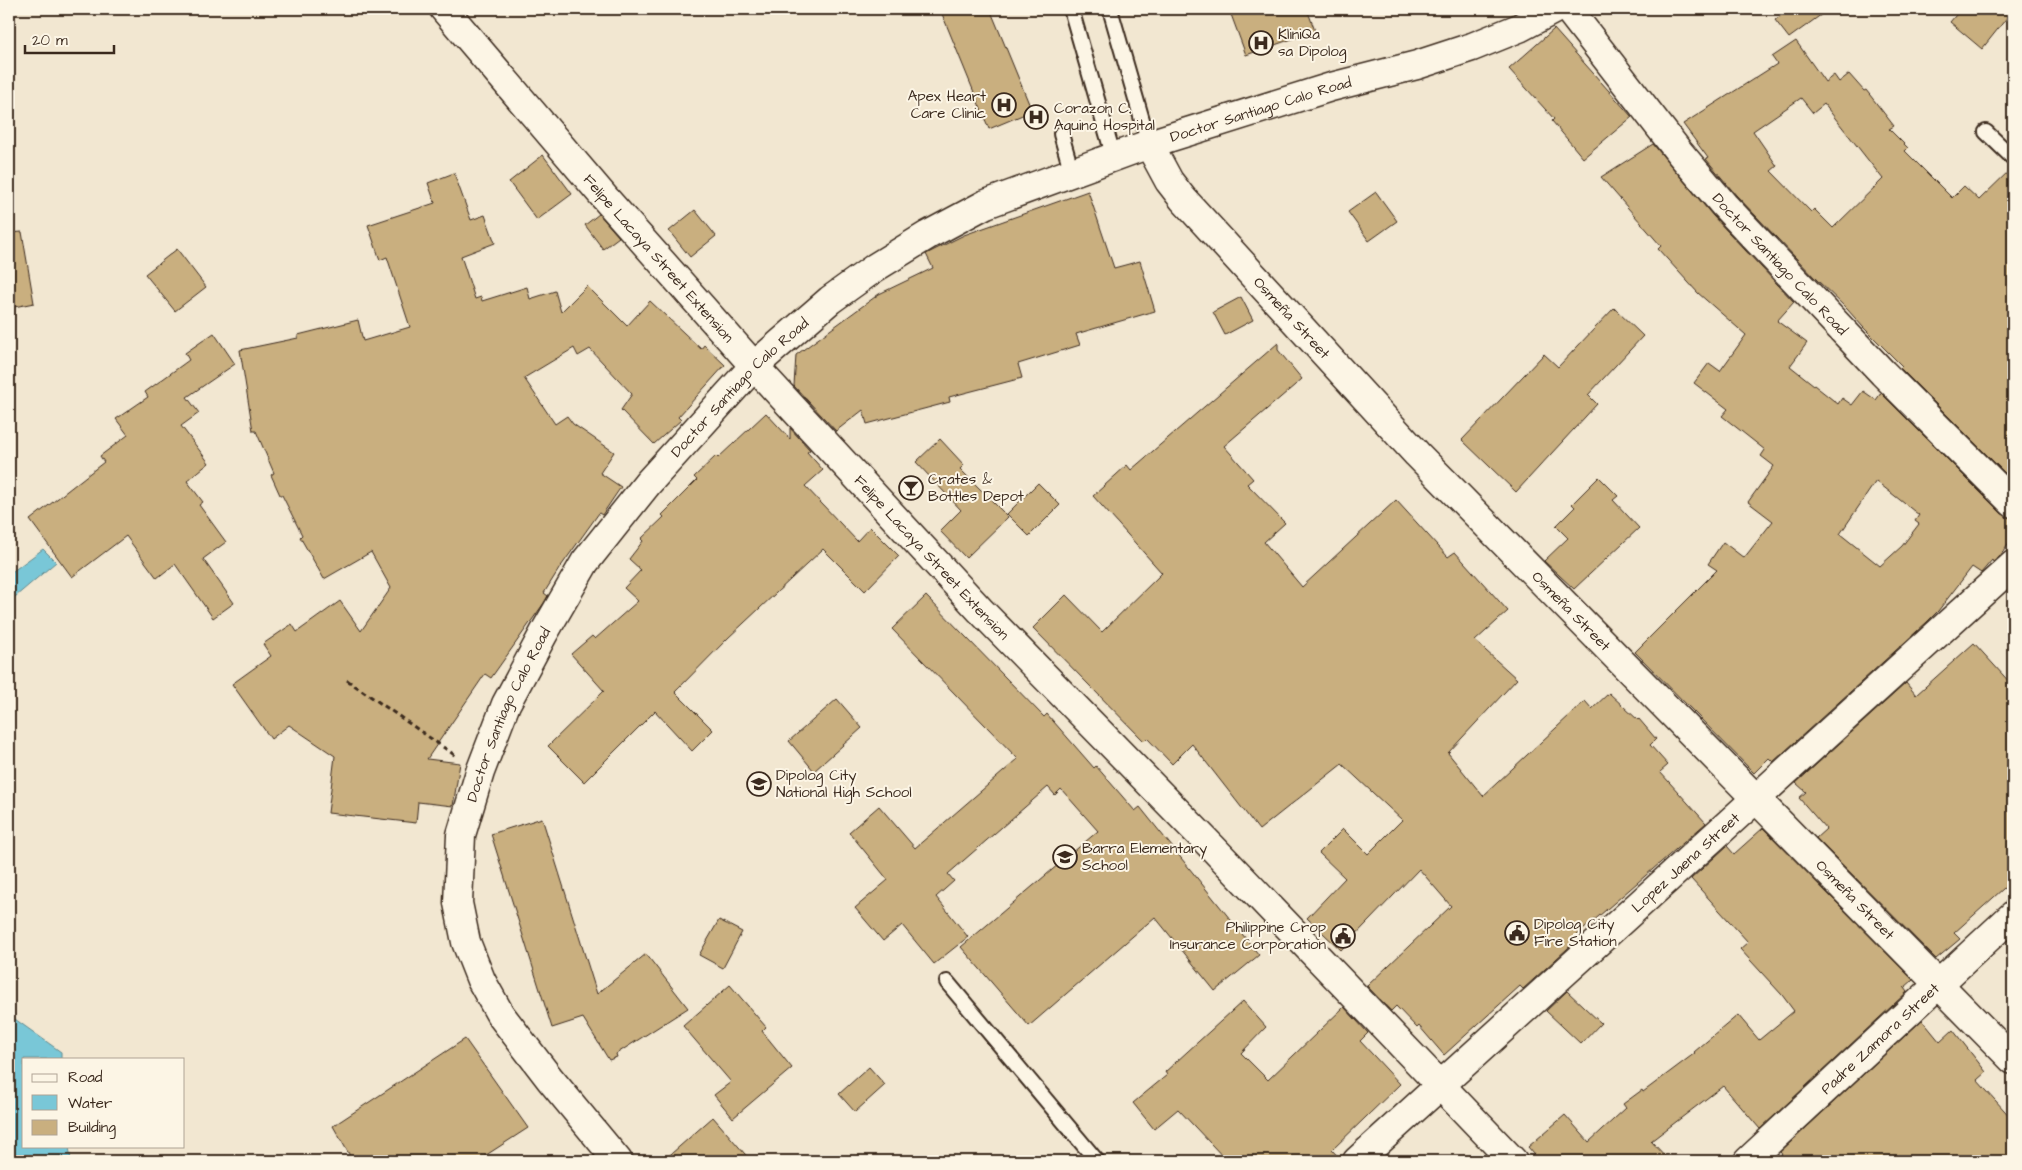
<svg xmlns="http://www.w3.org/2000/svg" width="2022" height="1170" font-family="'Architects Daughter',sans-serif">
<rect width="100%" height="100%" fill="#f2e7d1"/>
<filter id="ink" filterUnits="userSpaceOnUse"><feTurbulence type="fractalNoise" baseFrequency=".02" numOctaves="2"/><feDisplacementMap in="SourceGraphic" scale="10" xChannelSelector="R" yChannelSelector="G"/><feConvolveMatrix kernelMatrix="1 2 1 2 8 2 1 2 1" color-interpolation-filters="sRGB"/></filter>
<g filter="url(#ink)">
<g fill="#79c7d7" stroke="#60888d">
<polygon points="43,549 56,562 9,602 9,574"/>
<polygon points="9,992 12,1017 61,1052 61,1059 24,1059 24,1146 69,1146 71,1161 9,1161"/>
</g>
<g fill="#c9af7f" stroke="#3b2a1e" fill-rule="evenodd">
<polygon points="940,9 990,9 1032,111 989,129"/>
<polygon points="1229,9 1307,9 1315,31 1246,55"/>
<polygon points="1790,9 1829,9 1789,38 1775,20"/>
<polygon points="1961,9 2013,9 2013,10 1982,49 1950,22"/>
<polygon points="1554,29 1632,117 1583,158 1552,121 1554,119 1509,69"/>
<path d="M1796,41L1825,82L1834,75L1839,82L1849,74L1864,91L1866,90L1894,126L1889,129L1908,148L1905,151L1952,198L1964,186L1979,200L2013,167V481L1900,368L1902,366L1863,327L1847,309L1815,278L1736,195L1706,159L1708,158L1683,124L1777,64L1772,57ZM1801,98L1813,113L1824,104L1883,179L1833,228L1814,209L1811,212L1771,171L1777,166L1753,131Z"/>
<path d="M1653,144L1713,216L1794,302L1777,321L1807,343L1790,366L1838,404L1842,398L1852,405L1863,391L1876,400L1881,393L2002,514L2013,518V538L2000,556L1993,562L1992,560L1981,573L1972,567L1938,611L1927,622L1773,762L1769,758L1754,773L1635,652L1717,570L1708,564L1723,542L1744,558L1773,521L1748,502L1774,466L1761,456L1765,450L1722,416L1728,409L1694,383L1709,363L1720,371L1746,335L1698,293L1658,249L1661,246L1601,177ZM1876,481L1919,515L1915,521L1919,524L1902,546L1880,566L1840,534Z"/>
<polygon points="543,155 572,194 537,220 509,182"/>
<polygon points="454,173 471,220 485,215 495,243 461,256 475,299 481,297 482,301 527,287 530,299 555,291 561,312 587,286 627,326 650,301 701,349 704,345 725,365 678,417 681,420 654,444 621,410 632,394 590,349 578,356 574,348 524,378 555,424 567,416 573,424 614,452 600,473 621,487 602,515 599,513 559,569 544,593 548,596 544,603 491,678 485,674 427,759 460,763 453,806 418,802 416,823 328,813 335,756 289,725 271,739 232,684 271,656 263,644 292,624 297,632 340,601 361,631 391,588 371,552 324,579 300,537 302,535 282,495 280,495 271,475 274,473 256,431 253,431 240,350 298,338 298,335 358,320 363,341 410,327 387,257 380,260 368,225 435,203 428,183"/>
<polygon points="1088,191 1114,268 1140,261 1155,311 1076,334 1080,345 1018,364 1022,378 949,397 950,402 867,424 863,410 836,431 794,386 796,355 879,294 933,268 926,254 964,235"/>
<polygon points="1376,192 1397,221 1369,241 1348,212"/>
<polygon points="695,210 716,236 690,257 669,231"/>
<polygon points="599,214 619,237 603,249 585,225"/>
<polygon points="22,232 34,303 9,308 9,233"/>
<polygon points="177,249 206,287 175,311 145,274"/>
<polygon points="1241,297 1253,320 1225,335 1213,312"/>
<polygon points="1614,308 1643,336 1588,395 1597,404 1516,492 1462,440 1544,354 1558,367"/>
<polygon points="214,333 235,364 187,397 199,413 181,426 209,463 187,481 203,502 199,505 226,542 203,559 234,603 213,618 175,564 157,578 126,536 72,577 30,520 104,462 100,456 128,435 116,419 148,397 145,392 189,360 185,353"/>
<polygon points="1278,343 1278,350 1302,379 1224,446 1253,479 1247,484 1285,523 1264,542 1302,587 1396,500 1448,557 1455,552 1508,611 1475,641 1517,679 1448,753 1483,796 1585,701 1592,709 1609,693 1638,720 1639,719 1656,739 1650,745 1668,765 1660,772 1706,823 1576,936 1578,939 1523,989 1520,986 1444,1055 1419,1026 1417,1028 1396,1006 1391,1011 1367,986 1451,906 1419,869 1341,950 1307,918 1345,878 1319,853 1343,829 1368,854 1402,820 1342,764 1259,830 1192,744 1172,764 1147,738 1144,741 1033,628 1066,595 1102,632 1162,573 1093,496 1127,465 1131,470"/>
<polygon points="766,413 790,439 790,428 810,450 807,452 823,470 805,486 857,541 870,527 899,556 865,591 823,549 728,638 675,692 713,730 692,751 655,711 584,782 548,746 604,691 571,654 592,636 595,639 638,601 624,588 641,570 629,559 643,541 641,539 664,517 662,515 697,480 694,477 716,456 718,458"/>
<polygon points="940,439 964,465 960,469 1008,517 966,558 940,531 961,510 916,462"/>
<polygon points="1599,477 1618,496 1613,500 1639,528 1574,589 1544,561 1568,538 1556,526 1575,507 1572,504"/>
<polygon points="1038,483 1060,505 1029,536 1007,514"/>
<polygon points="926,596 1044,717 1047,714 1094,768 1096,766 1135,811 1140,807 1259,955 1215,991 1155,917 1029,1026 961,947 1098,831 1061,789 1055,795 1048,787 948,874 954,881 936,897 968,937 934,964 902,925 883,941 855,908 888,880 849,832 879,806 915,848 1018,759 892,629"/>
<polygon points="1974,643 2013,686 2013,880 1954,933 1960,939 1936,959 1816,838 1826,829 1799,798 1806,792 1796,783 1906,683 1916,695"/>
<polygon points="837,699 862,728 814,771 789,741"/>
<polygon points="542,818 597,994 646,954 688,1008 616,1054 617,1057 609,1060 583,1018 552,1028 491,834"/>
<polygon points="1763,828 1913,980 1904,988 1907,992 1760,1129 1723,1086 1651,1141 1670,1161 1540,1161 1528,1147 1565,1115 1589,1142 1626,1108 1623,1104 1642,1090 1643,1092 1695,1053 1694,1052 1738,1015 1759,1040 1794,1011 1782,995 1740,949 1748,942 1691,879 1727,846 1734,854"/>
<polygon points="719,920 742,932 723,968 699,955"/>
<polygon points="730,985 766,1027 762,1031 792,1068 733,1118 714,1095 731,1082 683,1026"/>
<polygon points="1567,991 1601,1023 1581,1044 1546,1011"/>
<polygon points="1243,1001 1266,1027 1241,1053 1268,1080 1344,1007 1368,1033 1360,1041 1400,1084 1332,1150 1342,1161 1227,1161 1178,1109 1154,1129 1133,1103 1167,1075 1165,1072"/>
<polygon points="1922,1020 1940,1042 1953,1030 1986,1072 1977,1080 2013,1120 2013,1161 1788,1161 1780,1152"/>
<polygon points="465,1039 528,1128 477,1161 353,1161 333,1126"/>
<polygon points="869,1067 885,1085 855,1112 839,1094"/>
<polygon points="713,1117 751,1161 663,1161"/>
</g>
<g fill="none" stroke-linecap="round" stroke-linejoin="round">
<g stroke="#3b2a1e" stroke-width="18">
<g id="service">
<polyline points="1071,9 1114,158"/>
<polyline points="1110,9 1149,144"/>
<polyline points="1986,132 2013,158"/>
<polyline points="1061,134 1072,173"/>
<polyline points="947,982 1097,1161"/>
</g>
</g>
<g stroke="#3b2a1e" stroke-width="31">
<g id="minor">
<path id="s1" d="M1568,9L1679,152L1724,205L1883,373L2013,503"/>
<path id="s2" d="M1149,144L1169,181L1183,199L1417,454L2013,1060"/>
<path id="s3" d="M618,1161L550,1079L500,1014L481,980L466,942L458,903L461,835L480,772L506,704L544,633L585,562L648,483L754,366L830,300L876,267L928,235L986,204L1149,144L1331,87L1417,65L1472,47L1519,28L1555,9"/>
<path id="s4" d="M1357,1161L2013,565"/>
<path id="s5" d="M1748,1161L2013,915"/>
</g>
</g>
<g stroke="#3b2a1e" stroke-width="31">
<g id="secondary">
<path id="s6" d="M444,9L605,198L754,366L980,610L1212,847L1513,1161"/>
</g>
</g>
<polyline stroke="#3b2a1e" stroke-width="3" stroke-dasharray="5 4" stroke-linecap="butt" points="347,680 456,756"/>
<use href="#service" stroke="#fcf5e5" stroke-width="14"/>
<use href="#minor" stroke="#fcf5e5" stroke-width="28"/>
<use href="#secondary" stroke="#fcf5e5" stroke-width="28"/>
</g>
</g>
<defs>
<g id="hospital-ring" transform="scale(1.25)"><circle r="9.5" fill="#fcf5e5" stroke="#3b2a1e" stroke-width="1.5"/><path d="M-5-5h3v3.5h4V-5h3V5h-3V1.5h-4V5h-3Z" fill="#3b2a1e"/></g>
<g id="bar-ring" transform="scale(1.25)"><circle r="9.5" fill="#fcf5e5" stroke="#3b2a1e" stroke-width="1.5"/><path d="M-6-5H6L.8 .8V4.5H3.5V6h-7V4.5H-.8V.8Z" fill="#3b2a1e"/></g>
<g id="school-ring" transform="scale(1.25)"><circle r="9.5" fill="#fcf5e5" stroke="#3b2a1e" stroke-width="1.5"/><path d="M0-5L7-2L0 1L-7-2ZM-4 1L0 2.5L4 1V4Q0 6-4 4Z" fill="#3b2a1e"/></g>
<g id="civic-ring" transform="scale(1.25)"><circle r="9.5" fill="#fcf5e5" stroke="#3b2a1e" stroke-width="1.5"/><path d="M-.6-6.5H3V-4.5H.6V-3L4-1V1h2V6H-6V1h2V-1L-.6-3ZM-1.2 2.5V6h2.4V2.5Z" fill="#3b2a1e"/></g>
</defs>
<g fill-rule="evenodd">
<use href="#hospital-ring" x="1261" y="43"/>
<use href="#hospital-ring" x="1004" y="105"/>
<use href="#hospital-ring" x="1036" y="117"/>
<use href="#bar-ring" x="911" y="488"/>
<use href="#school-ring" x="759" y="784"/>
<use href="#school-ring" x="1065" y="857"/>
<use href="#civic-ring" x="1517" y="933"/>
<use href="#civic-ring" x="1343" y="936"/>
</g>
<g text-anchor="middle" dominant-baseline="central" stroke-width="4" stroke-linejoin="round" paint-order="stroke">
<g font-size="15" fill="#3b2a1e" stroke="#fcf5e5" text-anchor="start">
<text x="1278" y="34">KliniQa<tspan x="1278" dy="17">sa Dipolog</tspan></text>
<text x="986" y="96" text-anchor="end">Apex Heart<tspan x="986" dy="17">Care Clinic</tspan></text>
<text x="1054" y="108">Corazon C.<tspan x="1054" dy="17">Aquino Hospital</tspan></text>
<text x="928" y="479">Crates &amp;<tspan x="928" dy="17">Bottles Depot</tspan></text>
<text x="776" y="775">Dipolog City<tspan x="776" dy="17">National High School</tspan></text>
<text x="1082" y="848">Barra Elementary<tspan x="1082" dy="17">School</tspan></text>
<text x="1534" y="924">Dipolog City<tspan x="1534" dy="17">Fire Station</tspan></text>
<text x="1326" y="927" text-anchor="end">Philippine Crop<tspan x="1326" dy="17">Insurance Corporation</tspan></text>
</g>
<g font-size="15" fill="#3b2a1e" stroke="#fcf5e5">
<text stroke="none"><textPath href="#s3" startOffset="1511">Doctor Santiago Calo Road</textPath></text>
<text stroke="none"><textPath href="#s6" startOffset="329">Felipe Lacaya Street Extension</textPath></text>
<text stroke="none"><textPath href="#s1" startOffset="332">Doctor Santiago Calo Road</textPath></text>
<text stroke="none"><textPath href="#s2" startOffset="226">Osmeña Street</textPath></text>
<text stroke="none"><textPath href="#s3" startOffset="911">Doctor Santiago Calo Road</textPath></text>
<text stroke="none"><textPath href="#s6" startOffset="734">Felipe Lacaya Street Extension</textPath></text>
<text stroke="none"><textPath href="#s2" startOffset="631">Osmeña Street</textPath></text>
<text stroke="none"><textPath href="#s3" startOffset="506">Doctor Santiago Calo Road</textPath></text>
<text stroke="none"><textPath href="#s4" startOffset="444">Lopez Jaena Street</textPath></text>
<text stroke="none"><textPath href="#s2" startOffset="1036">Osmeña Street</textPath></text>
<text stroke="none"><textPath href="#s5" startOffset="180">Padre Zamora Street</textPath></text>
</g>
</g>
<rect width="2022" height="1170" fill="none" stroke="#fcf5e5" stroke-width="30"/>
<rect x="15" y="15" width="1992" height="1140" fill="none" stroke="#3b2a1e" stroke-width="2" filter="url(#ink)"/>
<rect x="22" y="1058" width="162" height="90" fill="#fcf5e5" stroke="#afa495"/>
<rect x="32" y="1074" width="25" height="8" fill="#fcf5e5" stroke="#afa495"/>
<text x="68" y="1082" font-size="15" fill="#3b2a1e">Road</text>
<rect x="32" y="1095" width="25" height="15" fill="#79c7d7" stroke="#afa495"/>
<text x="68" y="1108" font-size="15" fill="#3b2a1e">Water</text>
<rect x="32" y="1120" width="25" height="15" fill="#c9af7f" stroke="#afa495"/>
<text x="68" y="1132" font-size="15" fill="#3b2a1e">Building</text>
<path d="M25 45v8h89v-8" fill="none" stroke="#3b2a1e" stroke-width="2.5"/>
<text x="32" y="45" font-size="15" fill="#3b2a1e" stroke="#fcf5e5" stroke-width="4" paint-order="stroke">20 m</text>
</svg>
